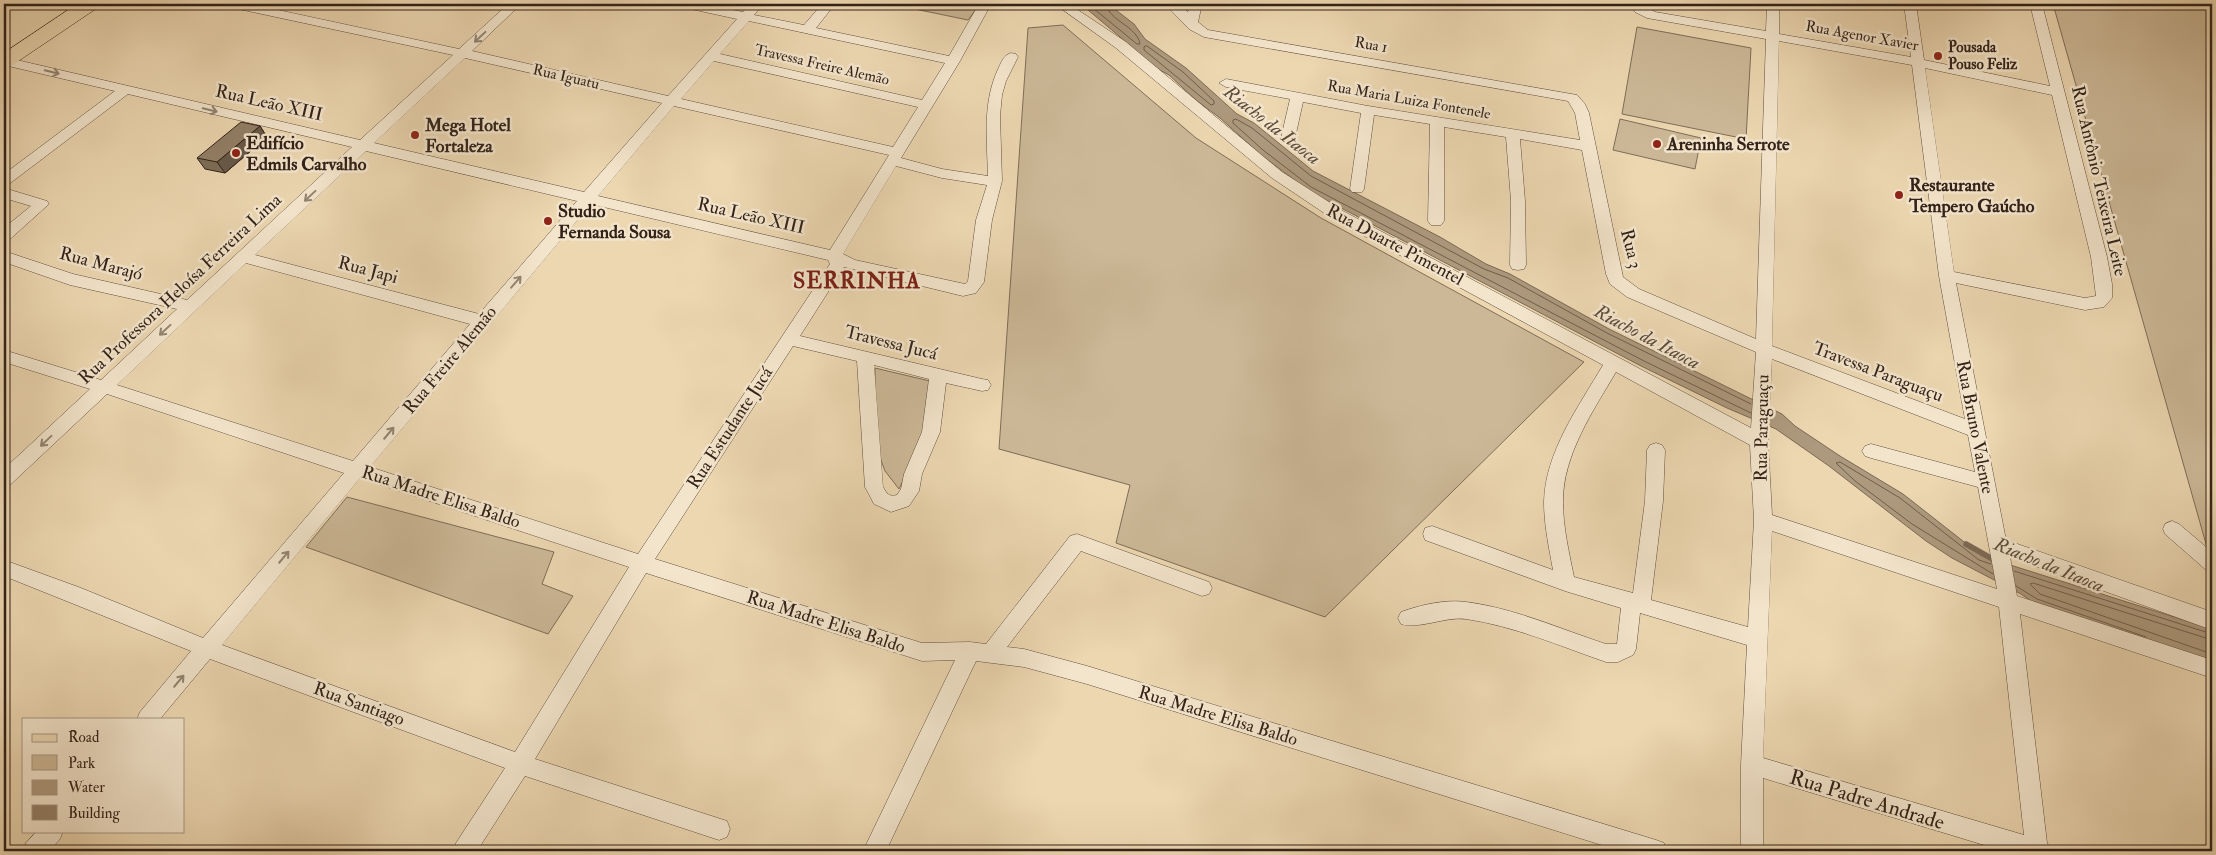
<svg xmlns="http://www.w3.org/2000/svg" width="2216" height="855" font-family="'IM FELL Double Pica',serif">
<rect width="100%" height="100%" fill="#ecd7b1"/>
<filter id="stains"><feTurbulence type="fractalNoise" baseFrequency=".004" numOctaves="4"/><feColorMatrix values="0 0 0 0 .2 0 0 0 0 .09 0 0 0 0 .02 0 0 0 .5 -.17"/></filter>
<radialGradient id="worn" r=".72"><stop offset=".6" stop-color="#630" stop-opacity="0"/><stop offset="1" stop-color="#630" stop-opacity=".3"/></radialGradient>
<g fill="#ccb897" stroke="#7f6d58">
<polygon points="914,4 980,4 968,20 910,8"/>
<polygon points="2053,4 2212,4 2212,559 2210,558"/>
<polygon points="1063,25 1196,138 1321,218 1584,362 1325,617 1116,543 1130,485 999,449 1028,28"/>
<polygon points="1637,27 1751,48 1746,139 1622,114"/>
<polygon points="1620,119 1701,138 1695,169 1613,150"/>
<polygon points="875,368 934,382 923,437 899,489 885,471 875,444"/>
<polygon points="347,497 554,552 542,584 573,596 548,634 306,547"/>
</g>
<polygon fill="#ad997d" stroke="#7c6955" points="1081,4 1108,4 1134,24 1145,39 1186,68 1237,114 1254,123 1313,171 1440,237 1486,264 1510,274 1609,329 1782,414 1795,426 1840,456 1903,494 1982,556 2212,629 2212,666 2035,604 2021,594 1952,558 1926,541 1829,466 1776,429 1727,408 1641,366 1309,191 1260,154 1220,118 1196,100 1169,75 1158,69"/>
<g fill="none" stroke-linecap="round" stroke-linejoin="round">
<g stroke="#705e4b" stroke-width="1">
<path d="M1088,4L1137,44H1140C1137,26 1109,21 1106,4"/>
<polygon points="1147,46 1183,72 1214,101 1214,104 1211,105 1144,50 1144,47"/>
<polyline points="1751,404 1607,333 1508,278 1484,269 1311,176 1252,128 1236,119 1233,120 1233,123 1263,150 1311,187 1644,361 1751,413"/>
<polyline points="1991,564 1979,560 1900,498 1840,462 1836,463 1855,481 1912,524 1993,574"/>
<polyline points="2014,571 2212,634"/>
<polyline points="2016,586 2037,599 2146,637"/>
<polyline points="2212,640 2033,583 2030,584 2040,594 2212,654"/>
</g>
<polyline stroke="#7c6955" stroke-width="5.5" points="1966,544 1996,561"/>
<g stroke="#604f3f" stroke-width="1">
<g id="minor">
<path d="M228,4H250L459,49L508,4H521L472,51L668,96L737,19L682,7L680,4H703L743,12L750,4H763L754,15L804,25L822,4H835L816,28L949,56L979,4H991L960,61L901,158L942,169L988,176C987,138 982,102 999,67C1002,61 1004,55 1011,53L1016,54L1018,57L1006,81L1002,95L1000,116L1002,181L992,220L984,282L976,293L963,296L844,267L800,336L982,379L988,380L991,385L988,390L982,391L946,383L940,432L922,474L919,491L909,506L891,512L874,504L865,487L857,361L793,346L655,559L922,643L970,642L986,644L1070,536L1077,534L1209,582L1212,588L1209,594L1202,596L1081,551L1007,647L1024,649L1087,666L1656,840L1664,843L1667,851H1621L1087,684L1024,667L976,661L886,851H863L955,660L922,661L646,573L535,759L727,821L730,829L727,837L719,840L525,776L477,851H453L456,843L505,768L210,659L160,719H137L140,712L191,651L4,576V560L81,588L203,638L344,473L107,394L10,485L4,487V469L90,389L4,362V350L101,380L177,309L70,285L4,262V251L73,274L187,300L352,147L128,94L9,184L4,186V174L115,91L4,65V57L360,140L453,55L234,8ZM749,21L945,63L922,100L720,54ZM465,58L662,103L584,192L374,143ZM714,61L918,107L893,147L681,99ZM674,106L889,155L830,250L598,196ZM366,151L577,201L479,314L255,255ZM896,166L942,178L987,185L976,220L968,281L965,284L855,260L843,254ZM591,204L828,260L830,264L638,554L370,467ZM246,263L470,324L353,461L117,385ZM874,365L929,379L922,432L904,474L901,489L897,495C889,497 887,494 883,487ZM360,478L629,567L515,752L222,645Z"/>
<path d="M1055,4H1069L1126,42L1282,172L1343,211L1751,428L1756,352L1627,297L1610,284L1606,274L1582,150L1520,139L1525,201L1526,265L1524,269L1518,270L1512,269L1510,265L1511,201L1506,137L1444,127V221L1441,225H1431L1428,221L1430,124L1374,115L1364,189L1362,192H1352L1350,189L1361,113L1303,102L1295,138L1293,141H1283L1281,138L1290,99L1226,87L1219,83L1226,79L1368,106L1580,140L1575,113L1568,101L1204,37L1189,29L1165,4H1178L1188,12L1190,4H1202L1198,22L1208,30L1577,95L1585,104L1589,113L1623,277L1639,289L1756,339L1766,39L1647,18L1635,12L1628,4H1641L1655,12L1766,31L1767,4H1779V34L1911,57L1904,4H1916L1924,60L2050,86L2030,4H2042L2107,257L2112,284V298L2104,307L2085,310L1956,283L2006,540L2212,612V630L2010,557L2017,596L2212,660V678L2020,614L2047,843L2051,851H2004L1763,778V851H1741V765L1747,645L1640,613L1636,649L1633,655L1618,662H1606C1560,646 1514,626 1466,619C1446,616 1418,630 1401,624L1398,618L1401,612C1420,605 1446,599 1466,602C1514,608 1560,629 1606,644H1617L1621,608L1565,591L1425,540L1423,534L1425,528L1432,526L1553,570C1549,548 1544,525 1544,502C1545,452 1579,406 1603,365L1333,219L1272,178L1116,48ZM1779,41L1912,65L1939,276L1965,419L1772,346ZM1925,68L2052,95L2091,257L2096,296L2085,298L1954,272ZM1772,359L1968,435L1975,472L1871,444L1865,446L1862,451L1865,456L1871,458L1978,487L1997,589L1772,515L1768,441ZM1616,372L1750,445L1754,520L1748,627L1651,600L1663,501L1665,450L1662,445L1656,443L1650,445L1647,450L1645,501L1633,593L1574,577C1569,552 1563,527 1563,501C1563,455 1593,411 1616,372ZM1772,531L1999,607L2024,835L1763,758Z"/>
<polygon points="4,188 47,201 49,204 9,240 4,241 4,228 31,206 4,198"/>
<polygon points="2172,521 2179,524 2212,552 2212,571 2205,569 2165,534 2163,529 2165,524"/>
<polygon points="37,831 63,831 60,839 49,851 23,851 26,843"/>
</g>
</g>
<g stroke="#322219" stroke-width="1">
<polygon id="primary" points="77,4 100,4 97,8 11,66 4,68 4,53"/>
</g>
<use href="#minor" fill="#f3e5cc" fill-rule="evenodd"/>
<use href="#primary" fill="#ecd7b1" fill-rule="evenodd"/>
</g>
<polygon fill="#7e6e59" stroke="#322219" points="260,126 267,137 225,173 205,169 197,158"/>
<polygon fill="#675a49" stroke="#322219" points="260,126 267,137 225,173 217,162"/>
<polygon fill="#938068" stroke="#322219" points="241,122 260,126 217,162 197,158"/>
<defs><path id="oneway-shaft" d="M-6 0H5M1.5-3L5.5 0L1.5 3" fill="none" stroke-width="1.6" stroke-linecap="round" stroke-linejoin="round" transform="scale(1.25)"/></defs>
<g stroke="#928472">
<use href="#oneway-shaft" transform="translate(480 37) rotate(137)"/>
<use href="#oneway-shaft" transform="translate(52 72) rotate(13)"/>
<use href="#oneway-shaft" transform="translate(210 110) rotate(13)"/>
<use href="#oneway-shaft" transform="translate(310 196) rotate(137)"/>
<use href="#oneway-shaft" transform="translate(516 282) rotate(-49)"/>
<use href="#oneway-shaft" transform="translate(165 330) rotate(137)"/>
<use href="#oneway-shaft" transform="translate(389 433) rotate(-50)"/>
<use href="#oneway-shaft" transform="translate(46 441) rotate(137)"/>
<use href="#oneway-shaft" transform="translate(284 557) rotate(-50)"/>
<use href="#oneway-shaft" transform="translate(179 681) rotate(-50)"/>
</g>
<g fill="#8f2418" stroke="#f3e5cc" stroke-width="2">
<circle cx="1938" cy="56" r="5"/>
<circle cx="415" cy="135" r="5"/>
<circle cx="1657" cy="144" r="5"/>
<circle cx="236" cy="153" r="5"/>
<circle cx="1899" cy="195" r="5"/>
<circle cx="548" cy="221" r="5"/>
</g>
<g text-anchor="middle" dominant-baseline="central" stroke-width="5" stroke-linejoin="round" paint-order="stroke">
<g font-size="15" fill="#322219" stroke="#f3e5cc">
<text transform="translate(1862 36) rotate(10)">Rua Agenor Xavier</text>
<text transform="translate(1371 45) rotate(10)">Rua 1</text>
<text transform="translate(822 65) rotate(13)">Travessa Freire Alemão</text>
<text transform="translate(566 77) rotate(13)">Rua Iguatu</text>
<text transform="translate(1409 100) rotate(10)">Rua Maria Luiza Fontenele</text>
</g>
<g font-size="15" font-weight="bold" fill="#322219" stroke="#f3e5cc" text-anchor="start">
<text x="1948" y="47">Pousada<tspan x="1948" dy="17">Pouso Feliz</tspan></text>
</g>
<g font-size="18" fill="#322219" stroke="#f3e5cc">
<text transform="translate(269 103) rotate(13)">Rua Leão XIII</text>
<text transform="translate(2099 181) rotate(77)">Rua Antônio Teixeira Leite</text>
<text transform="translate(751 216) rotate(13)">Rua Leão XIII</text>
<text transform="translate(1395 245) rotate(28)">Rua Duarte Pimentel</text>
<text transform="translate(1631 249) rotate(76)">Rua 3</text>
<text transform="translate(101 264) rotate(15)">Rua Marajó</text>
<text transform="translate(368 270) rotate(15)">Rua Japi</text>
<text transform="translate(180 289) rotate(-43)">Rua Professora Heloísa Ferreira Lima</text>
<text transform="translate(891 343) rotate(14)">Travessa Jucá</text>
<text transform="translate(450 360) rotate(-50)">Rua Freire Alemão</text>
<text transform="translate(1878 372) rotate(21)">Travessa Paraguaçu</text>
<text transform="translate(1975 427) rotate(79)">Rua Bruno Valente</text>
<text transform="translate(730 428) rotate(-57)">Rua Estudante Jucá</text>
<text transform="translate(1762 428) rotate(-89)">Rua Paraguaçu</text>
<text transform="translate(441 497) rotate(18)">Rua Madre Elisa Baldo</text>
<text transform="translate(826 622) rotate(18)">Rua Madre Elisa Baldo</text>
<text transform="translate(359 704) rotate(20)">Rua Santiago</text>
<text transform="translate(1218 716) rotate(17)">Rua Madre Elisa Baldo</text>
</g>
<g font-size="18" font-weight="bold" fill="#322219" stroke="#f3e5cc" text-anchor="start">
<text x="425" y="125">Mega Hotel<tspan x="425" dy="21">Fortaleza</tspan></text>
<text x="246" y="143">Edifício<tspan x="246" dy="21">Edmils Carvalho</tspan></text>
<text x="1667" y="144">Areninha Serrote</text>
<text x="1909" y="185">Restaurante<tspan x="1909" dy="21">Tempero Gaúcho</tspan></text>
<text x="558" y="211">Studio<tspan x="558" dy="21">Fernanda Sousa</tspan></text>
</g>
<g font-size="19" font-style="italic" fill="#5d4c3c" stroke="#f3e5cc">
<text transform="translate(1272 125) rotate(38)">Riacho da Itaoca</text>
<text transform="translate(1647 337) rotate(28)">Riacho da Itaoca</text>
<text transform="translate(2049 565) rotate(22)">Riacho da Itaoca</text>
</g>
<g font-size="21" fill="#322219" stroke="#f3e5cc">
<text transform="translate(1867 800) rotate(17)">Rua Padre Andrade</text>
</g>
<g font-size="22" font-weight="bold" letter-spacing="1" fill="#7a1f14" stroke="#f3e5cc">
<text x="857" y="281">SERRINHA</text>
</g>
</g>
<rect width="2216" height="855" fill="none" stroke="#ecd7b1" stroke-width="20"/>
<rect x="5" y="5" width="2206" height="845" fill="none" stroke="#322219" stroke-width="2.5"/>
<rect x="10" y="10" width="2196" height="835" fill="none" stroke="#322219"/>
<rect x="22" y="718" width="162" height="115" fill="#f3e5cc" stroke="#a69784"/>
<rect x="32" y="734" width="25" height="8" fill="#ecd7b1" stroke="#a69784"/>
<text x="68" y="742" font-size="15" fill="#322219">Road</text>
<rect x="32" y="755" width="25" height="15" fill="#ccb897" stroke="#a69784"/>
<text x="68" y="768" font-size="15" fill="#322219">Park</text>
<rect x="32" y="780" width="25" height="15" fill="#ad997d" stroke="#a69784"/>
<text x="68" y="792" font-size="15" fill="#322219">Water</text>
<rect x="32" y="805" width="25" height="15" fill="#938068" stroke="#a69784"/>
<text x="68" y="818" font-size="15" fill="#322219">Building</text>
<rect width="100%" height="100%" filter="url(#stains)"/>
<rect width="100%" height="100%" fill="url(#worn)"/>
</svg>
